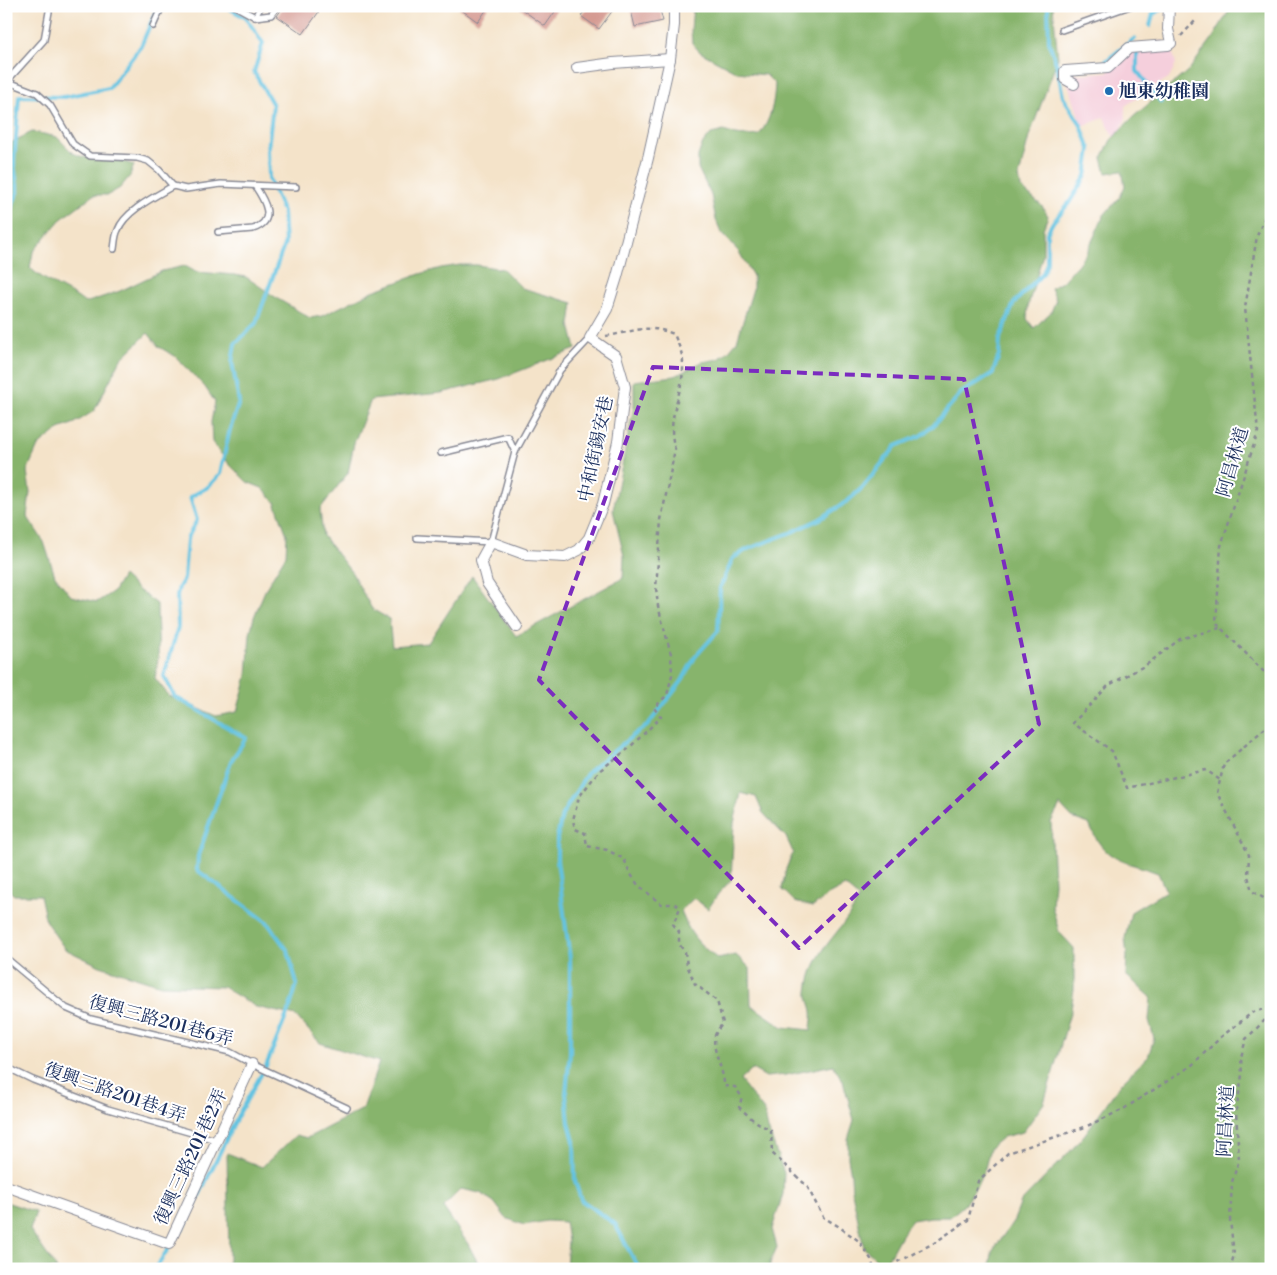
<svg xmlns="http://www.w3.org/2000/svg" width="1277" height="1275" font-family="'Libre Bodoni','Noto Serif TC',serif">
<rect width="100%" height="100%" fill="#fff"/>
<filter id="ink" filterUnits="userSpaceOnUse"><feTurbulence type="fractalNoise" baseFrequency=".02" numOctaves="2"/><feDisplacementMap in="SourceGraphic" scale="10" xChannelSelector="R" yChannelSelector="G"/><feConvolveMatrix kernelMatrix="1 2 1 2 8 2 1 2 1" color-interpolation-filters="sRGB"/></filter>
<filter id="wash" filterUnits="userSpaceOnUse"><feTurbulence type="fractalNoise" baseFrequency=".0096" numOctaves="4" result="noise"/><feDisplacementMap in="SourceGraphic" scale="20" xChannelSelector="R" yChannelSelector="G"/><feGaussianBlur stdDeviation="1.12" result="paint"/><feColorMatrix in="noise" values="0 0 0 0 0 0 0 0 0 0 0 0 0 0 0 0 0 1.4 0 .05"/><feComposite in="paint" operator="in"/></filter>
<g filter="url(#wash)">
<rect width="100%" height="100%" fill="#f4e3c9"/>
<polygon fill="#f5cfdc" points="1162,41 1172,51 1176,63 1170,77 1125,106 1126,118 1121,129 1114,137 1104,118 1082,126 1065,75 1107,72 1128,51"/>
<g fill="#87b46c" stroke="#517265" fill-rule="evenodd">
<path d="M693,6H1053L1058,58L1029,137L1019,176L1021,188L1042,206L1048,216L1043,229V254L1028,306L1027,319L1034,328L1051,312L1056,300L1051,288L1062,282L1078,264L1087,252L1104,215L1120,197L1125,186L1122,171L1106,173L1102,158L1111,140L1133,117L1189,70L1212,39L1232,6H1271V1269H990L992,1252L1014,1220L1021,1202L1067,1155L1085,1134L1121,1083L1148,1057L1154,1038L1149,1020L1151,997L1126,975L1127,956L1125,938L1131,912L1166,891L1158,873C1123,860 1105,863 1089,824L1072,818L1060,805L1051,822L1054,883L1052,906L1059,932L1074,948V989L1071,1010L1044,1103L1023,1132L1003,1137L990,1148L985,1168L977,1186L964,1205L950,1217H931L912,1220L901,1235L884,1266L864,1248L852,1192L851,1175L848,1158V1139L854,1120L843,1081L833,1065L786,1075L766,1077L752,1069L740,1080L764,1111L768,1129L784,1173L783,1194L772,1229L777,1247L770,1263V1269H566L568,1241L565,1222L547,1221L524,1225L506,1218L494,1202L480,1193L461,1189L443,1207L468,1244L481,1269H227L229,1259L227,1153L262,1167L296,1135L307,1138L363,1109L379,1062L320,1043L296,1016L256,1007L223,987L161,985L100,966L65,949L46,922L40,895H14L6,888V166L12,142L32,132L44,134L57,137L73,153L83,157L121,161L134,165L130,176L120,188L108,195H93L60,220L33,252L30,268C46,283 68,289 85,303L120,291L162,271L185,266L196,272L235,275L246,277L278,299L310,318L322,316L373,291L420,274L441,268L460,265H477L503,269L522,288L573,303L570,325L576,349L499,379L441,393L371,400L354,443L348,473L320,509L323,536L352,573L372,609L389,619L392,646L428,643L472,576L516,636L623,578L624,556L613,510L634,406V381L675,376L702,362L719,359L729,351L737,341L753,289V276L739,252L721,232L716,220L711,195L698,168V156L702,145L711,134L724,131L735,135L748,136L759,135C771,120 774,103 775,84L766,75L737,72L700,52L692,43L691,30ZM148,333L159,347L175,356L205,387L215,402L211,422L212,442L229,464L247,482L262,488L275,502L287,535L286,555L266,588L254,617L250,634L247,676L237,712L216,716L169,696L155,678C161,652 157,630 157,604L137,589L123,576L114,591L97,602L71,596L55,576L44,542L27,516L30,492L27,471L38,446L59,429L75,423L94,411L121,359ZM741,793L756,797L763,813L786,837L793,852L786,869L782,889L795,902L813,907L828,895L845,886L859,898C843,934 812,948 808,992C807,998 811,1005 812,1011C813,1017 811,1024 811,1030L783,1027L751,1005L750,968L736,955L718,959C699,945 688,933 681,910L694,898L708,909L718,894L731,880L734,823Z"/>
<polygon points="6,1202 36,1212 30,1230 57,1269 6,1269"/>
</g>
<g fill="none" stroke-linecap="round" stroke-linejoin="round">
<g stroke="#63c3e1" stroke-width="4">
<polyline points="1150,26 1153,14 1167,7"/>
<polyline points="1137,50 1137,71 1161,102"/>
<polyline points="1057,66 1103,63 1135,38"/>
<polyline points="6,223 11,216 11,208 18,192 14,163 19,96 64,97 109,88 141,46 158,6"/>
<polyline points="177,1236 185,1225 237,1117 266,1066 290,1007 297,984 288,951 267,922 197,870 198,856 231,761 246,738 175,697 164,676 178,627 177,595 179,587 184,579 187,539 197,520 190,497 208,487 220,474 230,429 239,402 232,362 235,344 256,323 285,243 283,212 269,179 268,148 273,105 254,72 263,43 246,18 225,6"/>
<polyline points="155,1269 170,1246"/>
<polyline points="639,1269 615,1224 581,1200 575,1181 574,1141 569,1123 566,1093 570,1052 570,959 557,860 557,838 562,815 588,772 636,733 647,726 682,681 695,657 718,631 720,588 733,558 748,549 792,532 820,519 849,500 863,487 896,446 920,436 933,426 961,393 993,373 999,355 1000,338 1014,303 1043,273 1047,263 1047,233 1053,222 1069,203 1086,176 1090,149 1080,123 1063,97 1057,66 1049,42 1048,6"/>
</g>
</g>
<g id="blocks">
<g fill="#d3958c">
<polygon points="284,6 323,6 303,34 277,16"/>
<polygon points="456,6 489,6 478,22"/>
<polygon points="517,6 559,6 545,26"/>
<polygon points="588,6 616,6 599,29 581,16"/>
<polygon points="630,6 659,6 663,21 635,27"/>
</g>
</g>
</g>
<g filter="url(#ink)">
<use href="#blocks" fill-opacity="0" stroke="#888994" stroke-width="1"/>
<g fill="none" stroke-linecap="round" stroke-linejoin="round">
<g stroke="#888994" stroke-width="8">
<g id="lane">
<polyline points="235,6 255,17 271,15 278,6"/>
<polyline points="255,17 261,6"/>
<polyline points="153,26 162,6"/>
<polyline points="1062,30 1130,6"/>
<path d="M6,81L37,93L50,105L73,144L90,156L137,158L148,161L159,170L173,186C156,196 125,211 118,230C115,235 115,243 114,249"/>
<polyline points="6,90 7,81 44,40 50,6"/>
<polyline points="173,186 186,189 221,184 296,187"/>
<path d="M218,232L253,229C277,221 265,201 255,186"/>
<polyline points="441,453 508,437 515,452"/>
<polyline points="417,538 491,542 515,452 560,370 590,338"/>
<polyline points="6,958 66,1008 91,1019 230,1052 252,1064 347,1108"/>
<polyline points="6,1067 33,1080 108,1109 216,1140"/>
</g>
</g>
<g stroke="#888994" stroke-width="12">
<g id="street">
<polyline points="577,68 613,63 670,59"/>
<polyline points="1074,84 1065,79 1065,71 1108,68 1129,48 1168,45 1171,43 1168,29 1169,6"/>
<polyline points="517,627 487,583 481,560 491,542 527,555 565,557 579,550 589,538 603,504 618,442 625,387 616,356 590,338 607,309 617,277 648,158 670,59 674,25 674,6"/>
<polyline points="6,1186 169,1244 252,1064"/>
</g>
</g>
<g stroke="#888994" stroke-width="2.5" stroke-dasharray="4 4" stroke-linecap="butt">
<polyline points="1181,36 1196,20"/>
<polyline points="1271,202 1257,236 1245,308 1258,432 1221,546 1216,623 1271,679"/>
<path d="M606,336C634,332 646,323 674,334C678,344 683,353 683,364C684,394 665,417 675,449L661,520L656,588L658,606L671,654L672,675L667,695L654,708L661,717L628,749L599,771L579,797L573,820L575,829L585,833L587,846L607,850L624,859L630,873L638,885L649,894L661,904H675L680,908L673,924L679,932V944L685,952L687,965L695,984L717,1001L723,1023C721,1026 717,1030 716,1033C709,1047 725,1070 724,1086L735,1087L742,1097L739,1107L752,1119L771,1131L772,1153L807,1186L823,1217L838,1226L859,1241L871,1259L874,1269"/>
<polyline points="1220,628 1180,639 1146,665 1109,685 1073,723 1112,751 1127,788 1206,770 1220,780"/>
<polyline points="1271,723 1224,764 1217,793 1249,855 1248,876 1252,891 1270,902 1271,907"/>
<polyline points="1271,921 1268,932 1271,940"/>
<polyline points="894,1269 897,1262 934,1243 968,1220 978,1181 1008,1153 1085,1127 1122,1110 1191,1066 1221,1037 1253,1012 1271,1007"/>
<polyline points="1230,1269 1234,1255 1230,1220 1232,1182 1239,1160 1236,1112 1242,1075 1241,1057 1246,1039 1271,1014"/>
</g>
<use href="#lane" stroke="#fff" stroke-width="5"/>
<use href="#street" stroke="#fff" stroke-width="10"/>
</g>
</g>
<path fill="none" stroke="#7b2cbf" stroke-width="4" stroke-dasharray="10 6" stroke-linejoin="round" d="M653,367L964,379L1039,724L799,948L539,680Z"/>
<circle fill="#1f6fb2" stroke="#fff" stroke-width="2" cx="1109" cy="91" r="5"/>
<g text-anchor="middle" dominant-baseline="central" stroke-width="4" stroke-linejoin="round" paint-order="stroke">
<g font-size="18" font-weight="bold" fill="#1b2f5e" stroke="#fff" text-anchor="start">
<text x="1119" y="91">旭東幼稚園</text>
</g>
<g font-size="18" fill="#1b2f5e" stroke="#fff">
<text transform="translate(596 449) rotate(-78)">中和街錫安巷</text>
<text transform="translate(1233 462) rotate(-74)">阿昌林道</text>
<text transform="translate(161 1021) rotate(15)">復興三路201巷6弄</text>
<text transform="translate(115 1093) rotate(19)">復興三路201巷4弄</text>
<text transform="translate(1226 1121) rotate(-87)">阿昌林道</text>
<text transform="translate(191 1157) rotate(-65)">復興三路201巷2弄</text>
</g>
</g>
<rect width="1277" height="1275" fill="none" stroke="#fff" stroke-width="25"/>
</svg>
